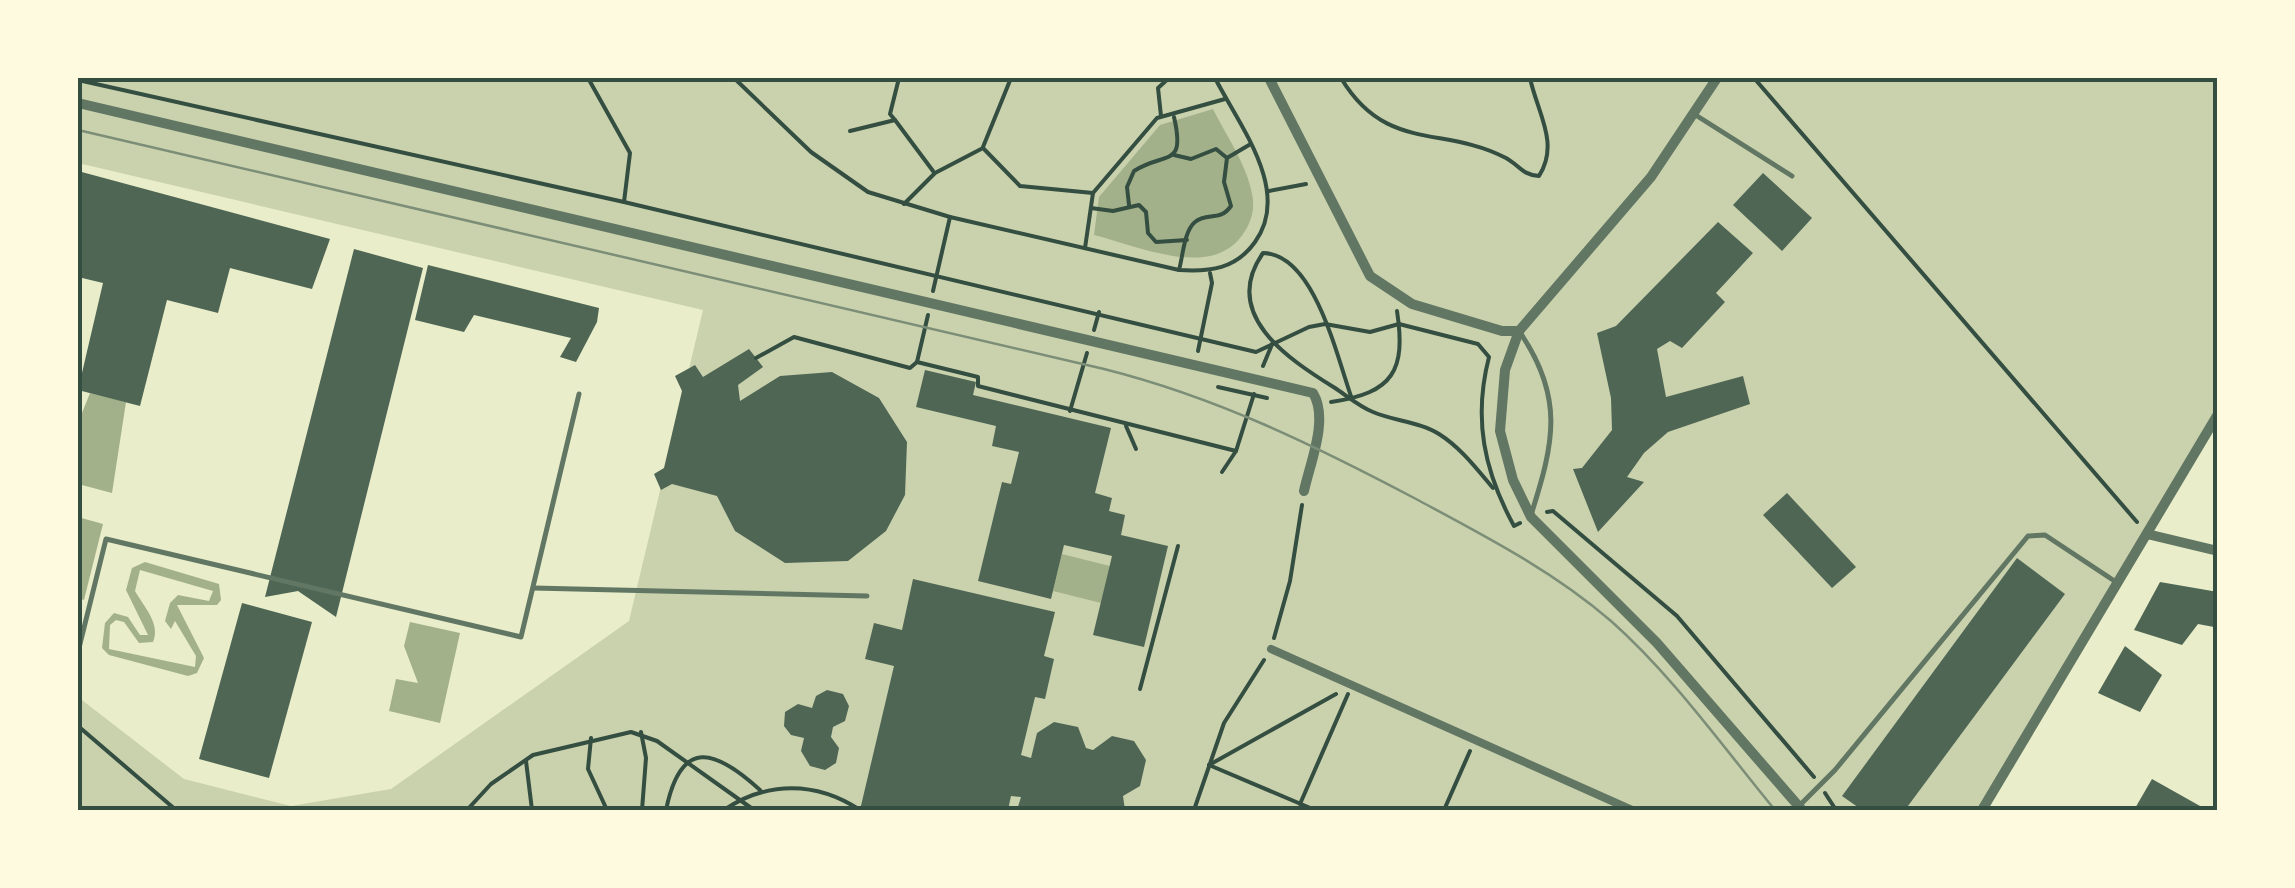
<svg xmlns="http://www.w3.org/2000/svg" width="2295" height="888" font-family="Georgia,serif">
<rect width="100%" height="100%" fill="#e9edc9"/>
<polygon fill="#cad2ad" points="78,78 2217,78 2217,414 1982,810 78,810 78,697 184,779 291,806 391,789 629,621 703,310 78,163"/>
<g fill="#a3b18a" fill-rule="evenodd">
<path d="M1213,109C1226,135 1247,165 1252,194C1255,207 1252,220 1245,231C1215,282 1139,246 1094,235L1099,197L1160,125Z"/>
<polygon points="90,393 126,402 112,493 78,484 78,423"/>
<polygon points="78,517 103,524 84,600 78,598"/>
<polygon points="1062,554 1110,566 1101,603 1053,591"/>
<path d="M145,562L219,584L221,600L217,605H177L204,658L197,673L188,676L109,655L102,648L105,623L114,613L128,617L140,635H148L126,590L132,568ZM140,570L213,591L209,601L178,595L170,603L165,621L171,629L175,621L196,656L195,667L109,649L110,625L116,620L124,622L139,643L153,642C161,624 144,607 135,591Z"/>
<polygon points="410,622 460,633 440,723 389,711 396,679 418,683 404,646"/>
</g>
<g fill="#4f6655">
<polygon points="78,171 330,239 312,289 230,268 218,313 167,300 140,406 78,390 103,283 78,277"/>
<polygon points="1763,173 1812,218 1782,251 1733,205"/>
<polygon points="1718,222 1753,253 1716,293 1725,302 1682,348 1670,341 1657,349 1666,397 1743,376 1750,404 1668,432 1644,453 1627,477 1644,482 1598,532 1573,469 1582,468 1612,430 1611,398 1597,333 1616,326"/>
<polygon points="354,249 423,268 336,617 298,591 265,597"/>
<polygon points="428,265 599,308 597,322 576,362 560,357 571,338 474,315 464,332 415,320"/>
<polygon points="749,349 763,367 738,385 740,401 780,376 832,372 879,398 907,442 905,495 886,531 848,561 785,563 735,531 717,496 672,484 661,490 654,474 664,468 682,391 675,376 695,365 703,377"/>
<polygon points="925,370 976,382 973,395 1111,428 1095,493 1112,498 1109,511 1125,515 1121,535 1168,546 1144,647 1093,635 1112,556 1064,545 1051,599 978,581 1002,482 1011,484 1019,452 992,446 996,426 916,407"/>
<polygon points="1787,493 1856,567 1832,588 1763,515"/>
<polygon points="2017,558 2065,594 1905,810 1862,810 1842,796"/>
<polygon points="913,579 1055,612 1044,656 1054,659 1045,699 1035,697 1021,755 1031,758 1037,733 1054,722 1078,727 1086,748 1093,750 1112,736 1134,741 1146,760 1140,786 1123,796 1125,810 1017,810 1021,797 1011,796 1008,810 860,810 894,666 865,659 874,623 902,630"/>
<polygon points="2160,582 2218,592 2214,627 2198,624 2182,645 2134,630"/>
<polygon points="242,603 312,622 269,778 199,759"/>
<polygon points="2125,646 2162,675 2140,712 2098,693"/>
<polygon points="827,690 843,694 849,706 845,721 833,727 831,737 839,748 836,763 825,770 810,766 801,751 804,738 791,735 784,726 785,712 798,704 812,708 816,696"/>
<polygon points="2152,779 2200,806 2197,810 2134,810"/>
</g>
<g fill="none" stroke-linecap="round" stroke-linejoin="round">
<g stroke="#344e41" stroke-width="4">
<polyline points="588,78 630,153 624,202"/>
<path d="M734,78L811,152L868,192L950,217L1179,270C1210,272 1236,269 1255,242C1292,191 1239,125 1215,78"/>
<path d="M1341,78C1386,153 1443,125 1506,158C1519,165 1522,175 1539,176C1560,143 1537,112 1530,78"/>
<polyline points="1754,78 2137,522"/>
<path d="M78,80L624,202L1256,352L1309,327L1325,324L1370,332L1399,324L1478,344L1489,357C1473,419 1484,471 1514,526L1520,523"/>
<polyline points="1161,116 1158,88 1169,78"/>
<polyline points="895,120 890,114 899,78"/>
<polyline points="850,131 895,120 933,171"/>
<polyline points="983,147 1011,78"/>
<polyline points="1174,155 1191,159 1216,149 1227,158"/>
<polyline points="1269,191 1306,184"/>
<polyline points="904,204 935,173 983,148 1020,186 1093,193"/>
<path d="M1129,205L1127,187L1134,171C1165,151 1186,169 1174,117"/>
<polyline points="1091,208 1113,211 1139,205 1146,212 1148,233 1156,242 1187,240"/>
<polyline points="1085,248 1093,193 1157,118 1225,99"/>
<path d="M1179,270C1183,256 1184,231 1195,222C1207,212 1220,222 1231,206L1224,182L1227,158L1249,145"/>
<polyline points="933,291 950,217"/>
<polyline points="1094,330 1099,312"/>
<polyline points="1198,351 1212,283 1210,273"/>
<polyline points="756,358 794,337 910,368 917,362 978,377 978,386 1236,451"/>
<polyline points="917,362 928,315"/>
<polyline points="1263,366 1273,342"/>
<polyline points="1218,387 1267,398"/>
<path d="M1352,399C1337,358 1315,254 1263,253C1220,314 1288,359 1335,388C1347,396 1360,407 1373,412C1394,421 1420,422 1439,434C1461,448 1476,468 1493,488"/>
<path d="M1331,402C1394,393 1406,370 1397,311"/>
<polyline points="1070,411 1087,353"/>
<polyline points="1126,426 1136,449"/>
<polyline points="1222,472 1236,451 1254,394"/>
<polyline points="1547,512 1553,511 1677,616 1814,777"/>
<polyline points="1274,638 1290,581 1302,505"/>
<polyline points="1140,689 1178,546"/>
<polyline points="78,726 176,810"/>
<polyline points="641,732 646,758 642,810"/>
<polyline points="591,738 588,769 607,810"/>
<polyline points="526,761 532,810"/>
<polyline points="1209,765 1336,694"/>
<polyline points="1209,765 1315,810"/>
<polyline points="1825,793 1836,810"/>
<polyline points="1300,804 1348,694"/>
<polyline points="467,810 491,784 533,755 631,732 657,741 754,810"/>
<path d="M666,810C681,737 715,749 760,790"/>
<path d="M724,810C767,781 816,781 860,810"/>
<polyline points="1194,810 1224,723 1264,660"/>
<polyline points="1444,810 1470,751"/>
</g>
<g stroke="#617663" stroke-width="5">
<polyline points="1694,114 1792,176"/>
<path d="M1519,331C1565,397 1554,443 1531,515"/>
<polyline points="533,588 867,596"/>
<polyline points="78,652 106,539 521,637 579,394"/>
<polyline points="1799,806 1835,770 2028,536 2045,535 2116,582"/>
</g>
<polyline stroke="#617663" stroke-width="8" points="1271,649 1632,810"/>
<g stroke="#617663" stroke-width="10">
<polyline points="1269,78 1370,276 1412,304 1502,331 1519,331"/>
<polyline points="1717,78 1651,177 1519,331 1505,370 1500,431 1513,480 1531,517 1657,643 1802,810"/>
<path d="M78,103L1313,393C1329,419 1310,463 1304,491"/>
<polyline points="2147,534 2218,551"/>
<polyline points="1982,810 2218,414"/>
</g>
<path stroke="#7c8e77" stroke-width="2.5" d="M78,130L1104,369C1216,397 1316,446 1418,500C1485,536 1553,571 1611,621C1673,676 1723,747 1775,810"/>
</g>
<rect width="2295" height="888" fill="none" stroke="#fefae0" stroke-width="160"/>
<rect x="80" y="80" width="2135" height="728" fill="none" stroke="#344e41" stroke-width="4"/>
</svg>
